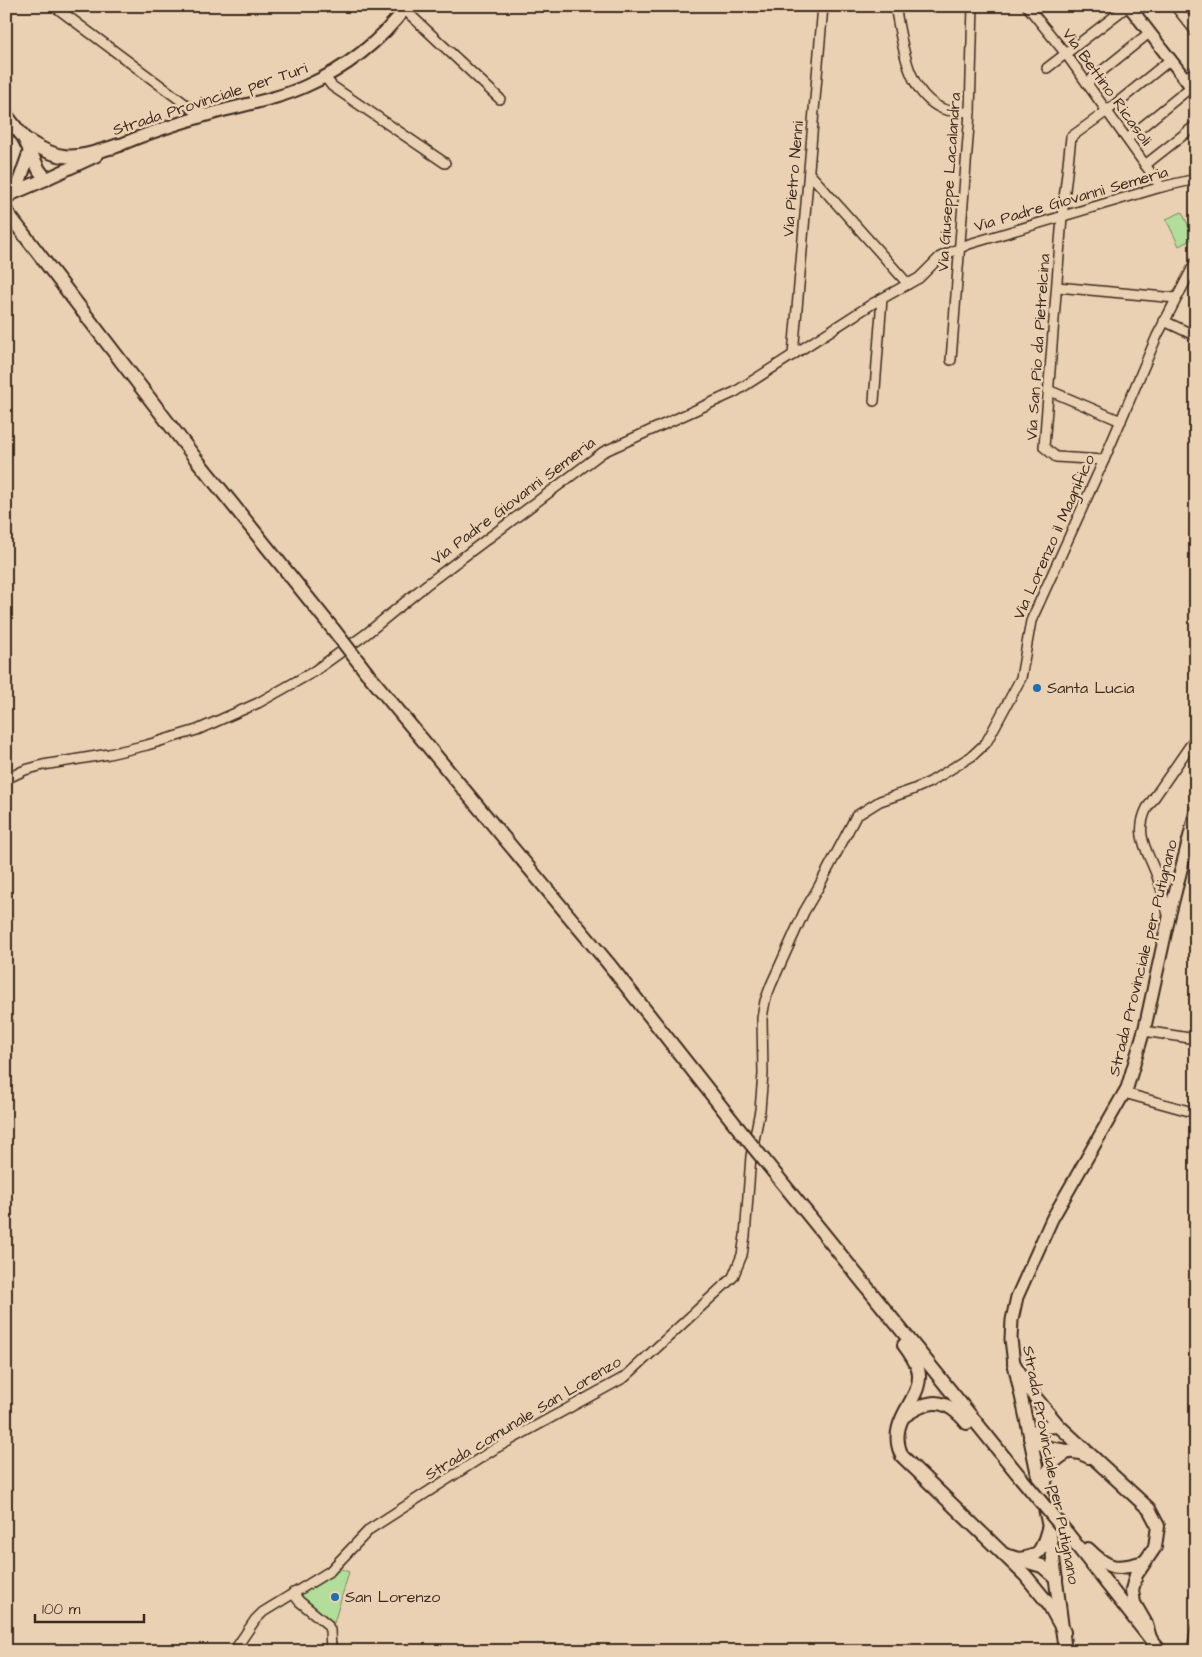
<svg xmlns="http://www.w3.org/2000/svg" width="1202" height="1657" font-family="'Architects Daughter',sans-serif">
<rect width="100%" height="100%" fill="#ebd1b3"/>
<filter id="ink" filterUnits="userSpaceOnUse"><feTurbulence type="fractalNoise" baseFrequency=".02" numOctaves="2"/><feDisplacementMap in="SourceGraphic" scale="10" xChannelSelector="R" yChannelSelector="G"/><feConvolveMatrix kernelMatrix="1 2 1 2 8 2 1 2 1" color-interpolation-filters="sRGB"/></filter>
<g filter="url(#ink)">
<g fill="#b2dd9b" stroke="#76845c">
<polygon points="1182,212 1194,238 1179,246 1166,219"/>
<path d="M338,1568L349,1572L334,1623C323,1615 301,1606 302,1591Z"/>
</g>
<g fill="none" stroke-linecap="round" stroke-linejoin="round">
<g stroke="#3b2a1e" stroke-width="12">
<g id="minor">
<polyline points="54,6 192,109 207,115"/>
<path d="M895,6C902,40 906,94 943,109C951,112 961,112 970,112"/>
<polyline points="1027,6 1066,54 1161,187"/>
<polyline points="1175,6 1196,32"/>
<polyline points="404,9 500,99"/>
<polyline points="1047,68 1128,6"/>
<polyline points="325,77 332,86 445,163"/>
<polyline points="1185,79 1196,70"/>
<polyline points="1087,83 1149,33"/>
<polyline points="1127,139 1191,87"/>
<polyline points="1145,165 1196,125"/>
<polyline points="809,173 908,284"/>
<polyline points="1057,287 1176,298"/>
<polyline points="1164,321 1196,336"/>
<polyline points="793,355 823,6"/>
<polyline points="951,360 970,112 973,6"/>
<polyline points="1048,390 1121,421"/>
<polyline points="874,401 882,299"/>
<polyline points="1104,460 1056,457 1044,447 1062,217 1071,137 1107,111 1170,60"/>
<polyline points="6,779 25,770 43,765 109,754 147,745 197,730 258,703 290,685 313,672 366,634 426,585 603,452 735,392 872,304 919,278 940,257 969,244 1161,187 1196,179"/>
<path d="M1169,917C1164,904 1163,891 1158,879C1149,852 1133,836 1147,808L1196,737"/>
<polyline points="1144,1031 1196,1039"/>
<polyline points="1124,1093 1196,1113"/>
<polyline points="293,1593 299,1601 327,1624 330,1630 331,1651"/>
<polyline points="234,1651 255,1620 263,1612 330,1571 370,1529 496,1448 625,1377 733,1277 742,1255 745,1236 751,1156 760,1110 763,1074 762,1018 765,1001 771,985 804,912 818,888 856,816 880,801 912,790 930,782 972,756 986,743 1021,678 1031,621 1104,460 1157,336 1196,261"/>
<polyline points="1192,1651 1196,1628"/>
</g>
</g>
<g stroke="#3b2a1e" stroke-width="15">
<g id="tertiary">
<polyline points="1129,6 1196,93"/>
<path d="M113,148C148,132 188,120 225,110C252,103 280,98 306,86C345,69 381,41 407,6"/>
<polyline points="46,179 96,156"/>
<polyline points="1030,1437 1014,1364 1011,1339 1012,1320 1017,1297 1052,1219 1127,1088 1145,1027 1169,917 1196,811"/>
</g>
</g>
<g stroke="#3b2a1e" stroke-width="16">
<g id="secondary">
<polyline points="6,115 24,138 39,170 46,179"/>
<path d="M24,138C63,165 77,158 119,145"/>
<polyline points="11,194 46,179"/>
<polyline points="10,195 18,185 30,151"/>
<polyline points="6,211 196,459 333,629"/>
<polyline points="367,673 608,963 742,1133"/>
<polyline points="764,1160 1021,1478"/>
<path d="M904,1345C910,1353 915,1360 918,1369C926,1399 884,1419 902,1456L1025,1575L1048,1603L1064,1632"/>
<polyline points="1014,1364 1035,1397 1059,1426 1149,1509 1158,1526 1155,1547 1136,1575 1132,1590 1134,1603 1146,1624 1150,1638"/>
<path d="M903,1417C930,1398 945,1397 967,1423"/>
<polyline points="1030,1437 1049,1527 1065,1651"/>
<polyline points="1030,1437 1049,1448 1080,1453 1089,1457"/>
<polyline points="1030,1437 1041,1427 1059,1426"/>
<path d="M1044,1487C1048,1468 1050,1462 1068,1452"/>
<polyline points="1067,1533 1160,1651"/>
<path d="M1088,1549C1109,1570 1116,1570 1144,1562"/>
<polyline points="1005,1555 1042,1566 1056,1578"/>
<path d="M1018,1559C1041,1557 1042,1549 1048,1529"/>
</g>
</g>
<use href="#minor" stroke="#ebd1b3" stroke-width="9"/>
<use href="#tertiary" stroke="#ebd1b3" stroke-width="11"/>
<use href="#secondary" stroke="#ebd1b3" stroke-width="12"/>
<g stroke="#3b2a1e" stroke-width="16" stroke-linecap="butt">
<g id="secondary-bridge">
<polyline points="333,629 367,673"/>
<polyline points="742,1133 764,1160"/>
<polyline points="1021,1478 1067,1533"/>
</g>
</g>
<use href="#secondary-bridge" stroke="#ebd1b3" stroke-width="12"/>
</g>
</g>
<g fill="#1f6fb2" stroke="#ebd1b3" stroke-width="2">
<circle cx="1037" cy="688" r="5"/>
<circle cx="335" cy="1597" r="5"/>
</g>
<g text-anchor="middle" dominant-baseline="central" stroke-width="5" stroke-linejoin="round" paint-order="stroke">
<g font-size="16" fill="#3b2a1e" stroke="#ebd1b3">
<text transform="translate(1107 87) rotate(54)">Via Bettino Ricasoli</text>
<text transform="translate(210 99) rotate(-18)">Strada Provinciale per Turi</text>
<text transform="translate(793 179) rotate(-85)">Via Pietro Nenni</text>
<text transform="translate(949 182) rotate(-86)">Via Giuseppe Lacalandra</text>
<text transform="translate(1071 199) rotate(-16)">Via Padre Giovanni Semeria</text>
<text transform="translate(1038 347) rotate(-86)">Via San Pio da Pietrelcina</text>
<text transform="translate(513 501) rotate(-37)">Via Padre Giovanni Semeria</text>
<text transform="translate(1054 537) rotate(-66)">Via Lorenzo il Magnifico</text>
<text transform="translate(1143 958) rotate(-76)">Strada Provinciale per Putignano</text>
<text transform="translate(523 1418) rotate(-31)">Strada comunale San Lorenzo</text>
<text transform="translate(1051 1465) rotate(79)">Strada Provinciale per Putignano</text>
</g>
<g font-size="16" fill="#3b2a1e" stroke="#ebd1b3" text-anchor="start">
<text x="1047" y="688">Santa Lucia</text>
<text x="345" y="1597">San Lorenzo</text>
</g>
</g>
<rect width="1202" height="1657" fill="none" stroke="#ebd1b3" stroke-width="25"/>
<rect x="12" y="12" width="1177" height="1632" fill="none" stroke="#3b2a1e" stroke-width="2" filter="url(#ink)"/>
<path d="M35 1614v8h109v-8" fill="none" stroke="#3b2a1e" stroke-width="2.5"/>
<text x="42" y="1614" font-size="15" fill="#3b2a1e" stroke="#ebd1b3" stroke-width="4" paint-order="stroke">100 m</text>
</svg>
